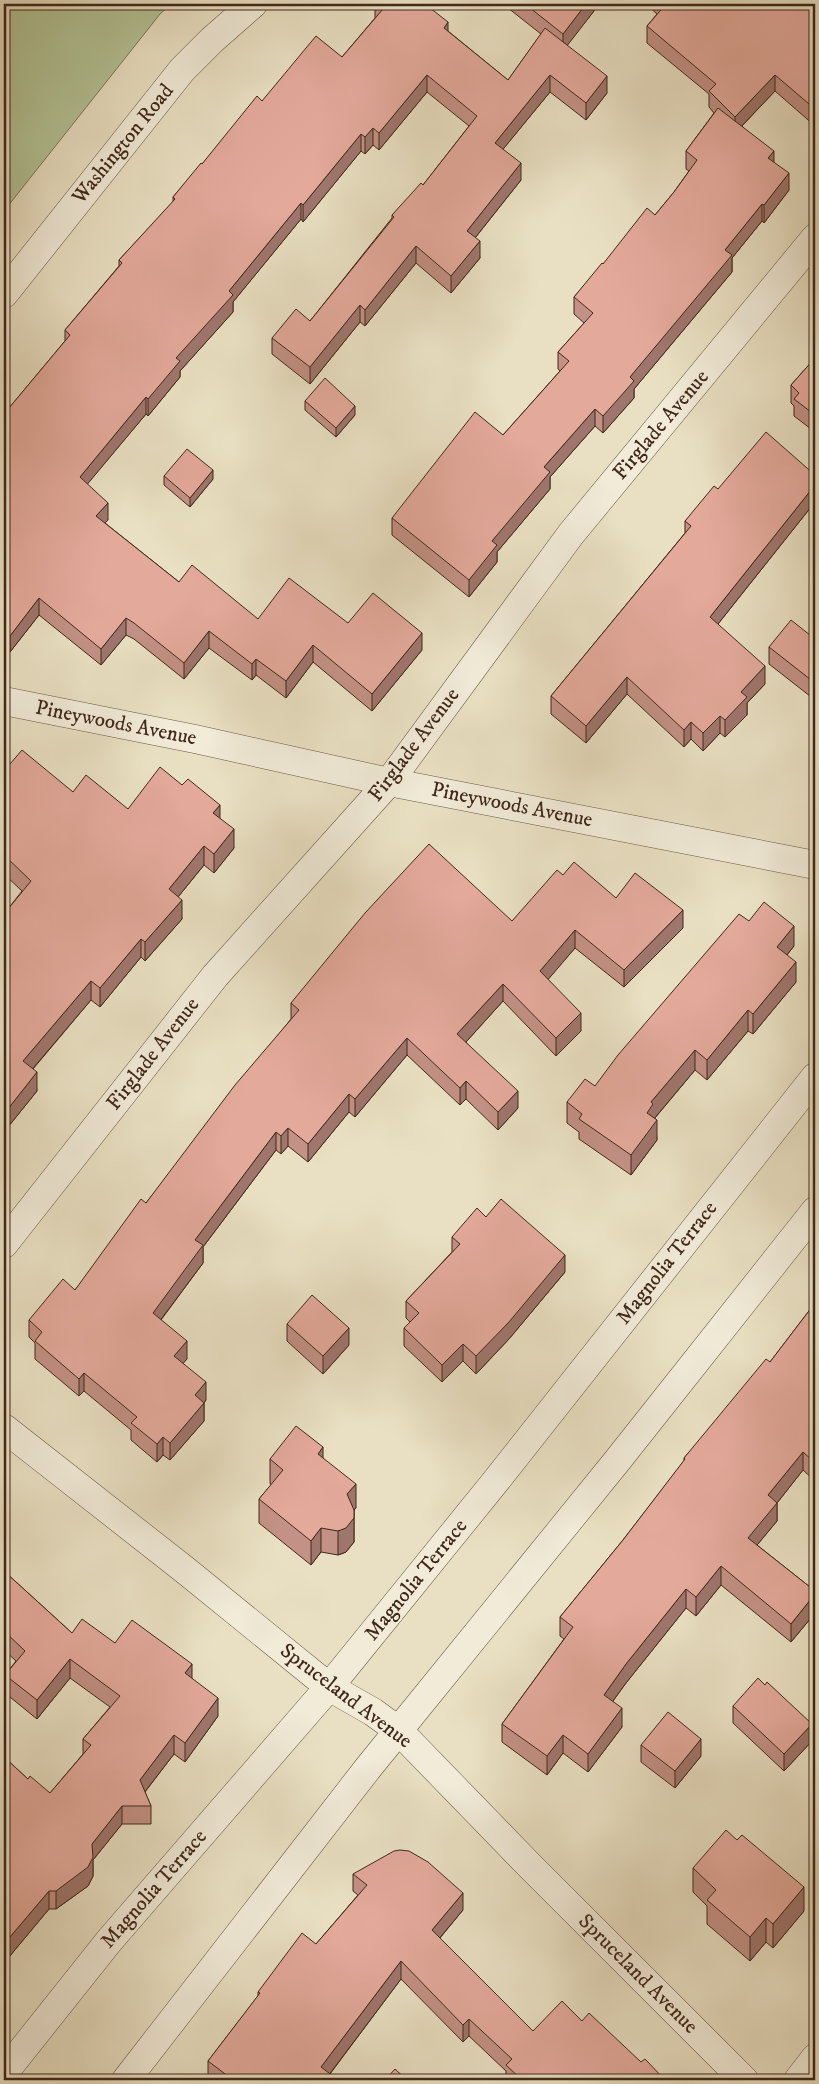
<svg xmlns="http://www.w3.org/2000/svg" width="819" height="2084" font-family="'IM FELL DW Pica',serif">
<rect width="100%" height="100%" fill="#e9e0c3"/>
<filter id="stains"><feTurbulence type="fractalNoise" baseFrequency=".004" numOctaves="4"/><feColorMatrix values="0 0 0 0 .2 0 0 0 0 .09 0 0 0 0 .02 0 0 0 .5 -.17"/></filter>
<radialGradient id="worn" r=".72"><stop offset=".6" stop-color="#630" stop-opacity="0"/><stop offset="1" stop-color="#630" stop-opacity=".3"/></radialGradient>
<polygon fill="#b3c396" stroke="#7a7658" points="4,4 171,4 160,14 4,211"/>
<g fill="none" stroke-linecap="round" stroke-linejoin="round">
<g stroke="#6a5744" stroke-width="29">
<g id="minor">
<polyline points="4,294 182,70 212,40 253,4"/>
<polyline points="4,701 195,739 389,782 815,865"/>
<polyline points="4,1244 215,976 389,782 571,534 815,238"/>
<polyline points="4,1428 185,1570 329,1687 373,1712 399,1731 530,1866 744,2080"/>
<polyline points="4,2073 109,1941 329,1687 495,1482 815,1077"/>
<polyline points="126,2080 368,1768 617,1461 815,1211"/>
<polyline points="798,2080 815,2058"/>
</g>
</g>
<use href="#minor" stroke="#f1ebd8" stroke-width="28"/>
</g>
<g fill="#c39185" stroke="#40291a">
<polygon points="375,4 425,4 448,31 508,80 541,34 503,4 594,4 594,11 567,45 607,93 586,120 550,92 503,149 521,180 475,238 480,258 451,293 416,263 365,326 360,322 310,384 272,354 272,338 310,321 392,218 392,215 423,185 469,126 427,92 379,150 373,145 365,154 361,151 303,222 301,219 233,302 233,312 180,371 180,377 148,416 146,414 87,484 108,520 105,523 179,582 258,619 348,623 422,650 372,711 313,662 286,698 256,675 252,680 209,648 184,679 134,639 126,635 101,665 39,615 10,652 4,647 4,414 65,341 65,330 119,266 119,260 173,202 173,197 202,164 262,101 342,57 375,18"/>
<polygon points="647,4 815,4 815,126 775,91 742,126 774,162 789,190 764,223 762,221 732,258 732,272 634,389 634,398 603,433 595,426 550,477 550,489 497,552 497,562 469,597 392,535 392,518 503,435 560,371 558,369 558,352 584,323 574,314 574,297 603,264 655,215 674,192 689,171 686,169 686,151 714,113 709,107 709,94 647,43 647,26 657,14 647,5"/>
<polygon points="815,358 815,432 794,416 794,406 791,403 791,385"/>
<polygon points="305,401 355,415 336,437 305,410"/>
<polygon points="164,476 213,479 190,507 164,485"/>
<polygon points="718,489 815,502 718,624 765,684 747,703 747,715 725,737 720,733 703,751 691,739 684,747 627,694 586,743 551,714 551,696 685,533 685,521"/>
<polygon points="815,639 815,700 769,664 769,647"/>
<polygon points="4,759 10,764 73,792 128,809 220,819 234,848 214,873 204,865 178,897 182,919 145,961 141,957 100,1007 91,1000 33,1069 37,1091 4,1132 4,914 22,891 4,874"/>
<polygon points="563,875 683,928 624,987 575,948 548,979 581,1031 556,1056 503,1001 466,1042 518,1108 498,1130 466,1099 460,1105 407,1055 355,1117 349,1112 308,1162 288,1146 281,1154 276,1150 203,1247 203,1263 161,1320 187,1359 183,1363 206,1400 204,1403 204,1421 170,1460 163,1455 157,1462 131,1440 131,1430 84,1391 79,1396 35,1359 35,1343 29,1337 29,1320 75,1290 146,1203 291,1019 291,1003 512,921"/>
<polygon points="794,946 787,955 796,982 753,1034 748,1031 707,1080 695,1070 655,1118 657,1140 631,1175 579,1139 579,1132 567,1123 567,1102 595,1086"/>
<polygon points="486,1217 565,1272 509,1339 476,1374 463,1361 442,1382 404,1346 404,1328 410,1322 406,1318 406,1301 452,1252 452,1237"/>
<polygon points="815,1303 815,1479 814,1480 803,1470 777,1503 777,1521 757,1545 815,1591 815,1613 791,1642 721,1585 696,1616 686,1608 626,1683 613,1701 622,1727 588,1772 563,1753 547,1775 502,1742 502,1724 564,1639 560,1636 560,1617 623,1540 684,1461 684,1458 770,1362"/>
<polygon points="287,1324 349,1345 323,1374 287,1341"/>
<polygon points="323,1458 356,1508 354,1510 354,1542 346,1552 338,1555 321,1552 311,1565 259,1523 259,1499 271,1485 270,1483 270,1459"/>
<polygon points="4,1571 72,1633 115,1643 192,1678 218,1716 185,1762 174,1754 145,1792 151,1806 151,1824 122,1824 93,1860 93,1876 88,1886 56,1909 49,1909 4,1963 4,1757 28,1779 50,1793 83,1754 83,1739 110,1707 70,1678 37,1719 5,1693 5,1675 16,1661 4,1650"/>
<polygon points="733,1706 812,1741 784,1771 733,1723"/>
<polygon points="641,1745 701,1756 675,1788 641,1762"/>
<polygon points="693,1868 804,1911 773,1948 766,1942 750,1961 707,1924 707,1906 693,1892"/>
<polygon points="353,1874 463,1910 440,1938 533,2031 582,2021 641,2062 665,2080 506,2080 506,2071 469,2036 463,2042 401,1979 330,2074 338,2080 210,2080 208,2079 208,2061 258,1996 258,1992 316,1944 358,1895 353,1891"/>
</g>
<g fill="#9f766c" stroke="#40291a">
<polygon points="586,4 594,4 594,11 563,51 563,34"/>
<polygon points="448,22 448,39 444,28"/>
<polygon points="427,75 427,92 379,150 379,133"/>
<polygon points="550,75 550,92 495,159 495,143"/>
<polygon points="775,75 775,91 735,133 735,117"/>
<polygon points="607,76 607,93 586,120 586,103"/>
<polygon points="373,128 373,145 365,154 365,137"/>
<polygon points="361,134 361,151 303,222 303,205"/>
<polygon points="774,151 774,168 768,158"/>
<polygon points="521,163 521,180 467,248 467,231"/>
<polygon points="789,173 789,190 764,223 764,205"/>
<polygon points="301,203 301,219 233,302 233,312 180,371 180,377 148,416 148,399 176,358 229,291"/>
<polygon points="762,204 762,221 732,258 732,272 634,389 634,398 603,433 603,416 630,377 725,250"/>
<polygon points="480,241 480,258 451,293 451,276"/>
<polygon points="416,246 416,263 365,326 365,310"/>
<polygon points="360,305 360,322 310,384 310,367"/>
<polygon points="146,397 146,414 80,493 80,477"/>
<polygon points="355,406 355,415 336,437 336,428"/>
<polygon points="595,409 595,426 550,477 550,489 497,552 497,562 469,597 469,580 492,541 544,467"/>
<polygon points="213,470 213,479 190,507 190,498"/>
<polygon points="815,485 815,502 710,634 710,617"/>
<polygon points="108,503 108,520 96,532 96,516"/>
<polygon points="39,598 39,615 10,652 10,636"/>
<polygon points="126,618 126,635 101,665 101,649"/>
<polygon points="209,631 209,648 184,679 184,663"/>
<polygon points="422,633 422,650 372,711 372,694"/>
<polygon points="313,645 313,662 286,698 286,681"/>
<polygon points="256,659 256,675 252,680 252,664"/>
<polygon points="765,666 765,684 747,703 747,715 725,737 725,720 741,692"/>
<polygon points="627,677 627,694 586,743 586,726"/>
<polygon points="720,716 720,733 703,751 703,733"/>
<polygon points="691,722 691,739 684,747 684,730"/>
<polygon points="220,805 220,823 213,813"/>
<polygon points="234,829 234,848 214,873 214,854"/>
<polygon points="204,846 204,865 169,908 169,889"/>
<polygon points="182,900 182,919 145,961 145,942"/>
<polygon points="683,910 683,928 624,987 624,970"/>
<polygon points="794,926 794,946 777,967 777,947"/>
<polygon points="575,930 575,948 540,989 540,971"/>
<polygon points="141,939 141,957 100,1007 100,988"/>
<polygon points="796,962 796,982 753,1034 753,1014"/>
<polygon points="91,981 91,1000 23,1080 23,1061"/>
<polygon points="503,984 503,1001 457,1052 457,1034"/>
<polygon points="748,1010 748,1031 707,1080 707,1060"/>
<polygon points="581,1013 581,1031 556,1056 556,1038"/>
<polygon points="407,1038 407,1055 355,1117 355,1099"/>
<polygon points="695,1050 695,1070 653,1120 657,1120 657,1140 631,1175 631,1155 651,1102"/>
<polygon points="37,1072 37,1091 4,1132 4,1114"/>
<polygon points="466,1081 466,1099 460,1105 460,1088"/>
<polygon points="518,1091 518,1108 498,1130 498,1112"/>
<polygon points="349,1094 349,1112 308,1162 308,1144"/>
<polygon points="288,1128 288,1146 281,1154 281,1136"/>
<polygon points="276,1132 276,1150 203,1247 203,1263 153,1330 153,1313 195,1240"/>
<polygon points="565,1255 565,1272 509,1339 476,1374 476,1356"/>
<polygon points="349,1328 349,1345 323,1374 323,1356"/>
<polygon points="187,1341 187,1359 174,1374 174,1356"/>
<polygon points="463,1344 463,1361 442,1382 442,1365"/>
<polygon points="84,1373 84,1391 79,1396 79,1379"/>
<polygon points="206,1382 206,1400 195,1413 195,1395"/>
<polygon points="204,1403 204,1421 170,1460 170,1443"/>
<polygon points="163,1437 163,1455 157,1462 157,1444"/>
<polygon points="323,1447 323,1472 318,1454"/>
<polygon points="803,1452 803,1470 777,1503 777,1521 748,1556 748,1538 768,1495"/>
<polygon points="815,1461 815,1479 814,1480 814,1462"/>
<polygon points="356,1484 356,1508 347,1518 347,1494"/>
<polygon points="354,1510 354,1542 346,1552 338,1555 338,1531"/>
<polygon points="321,1528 321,1552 311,1565 311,1541"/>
<polygon points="721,1566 721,1585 696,1616 696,1597"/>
<polygon points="686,1589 686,1608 626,1683 604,1713 604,1695 626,1664"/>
<polygon points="815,1594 815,1613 791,1642 791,1624"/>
<polygon points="70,1659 70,1678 37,1719 37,1700"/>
<polygon points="192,1664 192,1683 185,1673"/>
<polygon points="218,1698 218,1716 185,1762 185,1743"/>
<polygon points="622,1708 622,1727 588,1772 588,1754"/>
<polygon points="812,1724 812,1741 784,1771 784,1754"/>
<polygon points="174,1735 174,1754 140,1798 140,1780"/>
<polygon points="563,1735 563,1753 547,1775 547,1756"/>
<polygon points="701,1739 701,1756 675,1788 675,1771"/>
<polygon points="122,1806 122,1824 93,1860 93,1876 88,1886 56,1909 56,1891 92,1844"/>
<polygon points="804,1887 804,1911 773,1948 773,1924"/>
<polygon points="49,1891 49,1909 4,1963 4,1944"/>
<polygon points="463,1893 463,1910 432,1947 432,1930"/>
<polygon points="766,1918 766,1942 750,1961 750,1937"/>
<polygon points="401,1961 401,1979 325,2080 321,2067"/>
<polygon points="469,2019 469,2036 463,2042 463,2025"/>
</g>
<g fill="#e3a99b" stroke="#40291a">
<polygon points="376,4 425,4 448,22 444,28 508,80 545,28 607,76 586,103 550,75 495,143 521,163 467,231 480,241 451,276 416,246 365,310 360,305 310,367 272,338 296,309 310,321 394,217 392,215 421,183 423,185 477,116 427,75 379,133 373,128 365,137 361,134 303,205 301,203 229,291 233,295 176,358 180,361 148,399 146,397 80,477 108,503 96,516 179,582 192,565 258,619 289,578 348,623 373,593 422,633 372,694 313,645 286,681 256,659 252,664 209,631 184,663 134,623 126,618 101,649 39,598 10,636 4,631 4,414 70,335 65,330 122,263 119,260 175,199 173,197 201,163 202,164 257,96 262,101 316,36 342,57 383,9"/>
<polygon points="525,4 586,4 563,34"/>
<polygon points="666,4 815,4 815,109 775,75 735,117 709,91 716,84 647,26"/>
<polygon points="718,108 774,151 768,158 789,173 764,205 762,204 725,250 732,255 630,377 634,381 603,416 595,409 544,467 550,472 492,541 497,545 469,580 392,518 475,412 503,435 569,361 558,352 593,313 574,297 602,263 603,264 647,208 655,215 674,192 697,160 686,151"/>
<polygon points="815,358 815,415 794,399 799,393 791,385"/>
<polygon points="325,378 355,406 336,428 305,401"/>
<polygon points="766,432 815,475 815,485 710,617 765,666 741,692 747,697 725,720 720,716 703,733 691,722 684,730 627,677 586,726 551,696 691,526 685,521 714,486 718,489"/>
<polygon points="187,449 213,470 190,498 164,476"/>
<polygon points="791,620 815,639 815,683 769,647"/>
<polygon points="22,750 73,792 86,775 128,809 160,767 182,785 188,779 220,805 213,813 234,829 214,854 204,846 169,889 182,900 145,942 141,939 100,988 91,981 23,1061 37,1072 4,1114 4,914 31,881 4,855 4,759 10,764"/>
<polygon points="429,844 512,921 557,870 563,875 574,862 616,898 635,873 683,910 624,970 575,930 540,971 581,1013 556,1038 503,984 457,1034 518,1091 498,1112 466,1081 460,1088 407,1038 355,1099 349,1094 308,1144 288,1128 281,1136 276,1132 195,1240 203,1245 153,1313 187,1341 174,1356 206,1382 195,1395 204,1403 170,1443 163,1437 157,1444 131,1423 137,1417 84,1373 79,1379 35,1341 42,1332 29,1320 63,1279 75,1290 141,1199 146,1203 235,1085 299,1010 291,1003 365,913"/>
<polygon points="764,902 794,926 777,947 796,962 753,1014 748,1010 707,1060 695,1050 651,1102 653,1104 647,1113 657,1120 631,1155 579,1119 582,1114 567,1102 585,1079 595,1086 618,1055 739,914 749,921"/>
<polygon points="501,1199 565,1255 509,1322 476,1356 463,1344 442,1365 404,1328 419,1313 406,1301 460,1244 452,1237 477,1208 486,1217"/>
<polygon points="312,1295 349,1328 323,1356 287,1324"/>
<polygon points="815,1303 815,1461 814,1462 803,1452 768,1495 777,1503 748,1538 815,1591 815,1594 791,1624 721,1566 696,1597 686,1589 626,1664 604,1695 622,1708 588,1754 563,1735 547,1756 502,1724 573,1627 560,1617 623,1540 685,1459 684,1458 766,1359 770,1362"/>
<polygon points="296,1426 323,1447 318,1454 356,1484 347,1494 354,1510 354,1518 346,1528 338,1531 321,1528 311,1541 259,1499 283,1470 270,1459"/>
<polygon points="4,1571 72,1633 82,1619 115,1643 132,1620 192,1664 185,1673 218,1698 185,1743 174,1735 140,1780 151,1806 122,1806 92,1844 93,1857 88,1867 56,1891 49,1891 4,1944 4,1757 28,1779 30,1776 50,1793 91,1745 83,1739 120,1696 70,1659 37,1700 5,1675 25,1651 4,1631"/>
<polygon points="758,1678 765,1685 767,1682 812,1724 784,1754 733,1706"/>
<polygon points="668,1712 701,1739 675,1771 641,1745"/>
<polygon points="726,1830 737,1840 742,1835 804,1887 773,1924 766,1918 750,1937 707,1900 716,1890 693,1868"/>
<polygon points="400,1850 409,1851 428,1862 463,1893 432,1930 533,2031 562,2001 582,2021 589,2013 641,2062 645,2059 665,2080 522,2080 506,2065 512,2059 469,2019 463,2025 401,1961 321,2067 338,2080 233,2080 208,2061 260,1993 258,1992 302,1933 316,1944 367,1885 353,1874 394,1851"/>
<polygon points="395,2069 407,2080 385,2080"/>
</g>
<g text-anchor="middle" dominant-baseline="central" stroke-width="4" stroke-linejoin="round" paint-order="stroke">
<g font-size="21" fill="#40291a" stroke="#f1ebd8">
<text transform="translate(123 144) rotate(-51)">Washington Road</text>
<text transform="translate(661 425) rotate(-50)">Firglade Avenue</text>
<text transform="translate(116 723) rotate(11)">Pineywoods Avenue</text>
<text transform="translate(414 745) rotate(-53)">Firglade Avenue</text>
<text transform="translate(512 805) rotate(11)">Pineywoods Avenue</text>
<text transform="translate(153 1054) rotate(-52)">Firglade Avenue</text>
<text transform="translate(667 1263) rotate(-52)">Magnolia Terrace</text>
<text transform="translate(416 1580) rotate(-51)">Magnolia Terrace</text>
<text transform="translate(346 1696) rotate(37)">Spruceland Avenue</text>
<text transform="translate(154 1889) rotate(-49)">Magnolia Terrace</text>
<text transform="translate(638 1974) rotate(45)">Spruceland Avenue</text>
</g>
</g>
<rect width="819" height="2084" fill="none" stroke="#e9e0c3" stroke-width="20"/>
<rect x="5" y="5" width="809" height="2074" fill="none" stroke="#40291a" stroke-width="2.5"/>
<rect x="10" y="10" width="799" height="2064" fill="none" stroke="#40291a"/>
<rect width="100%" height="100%" filter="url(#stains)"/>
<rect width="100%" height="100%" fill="url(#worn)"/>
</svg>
